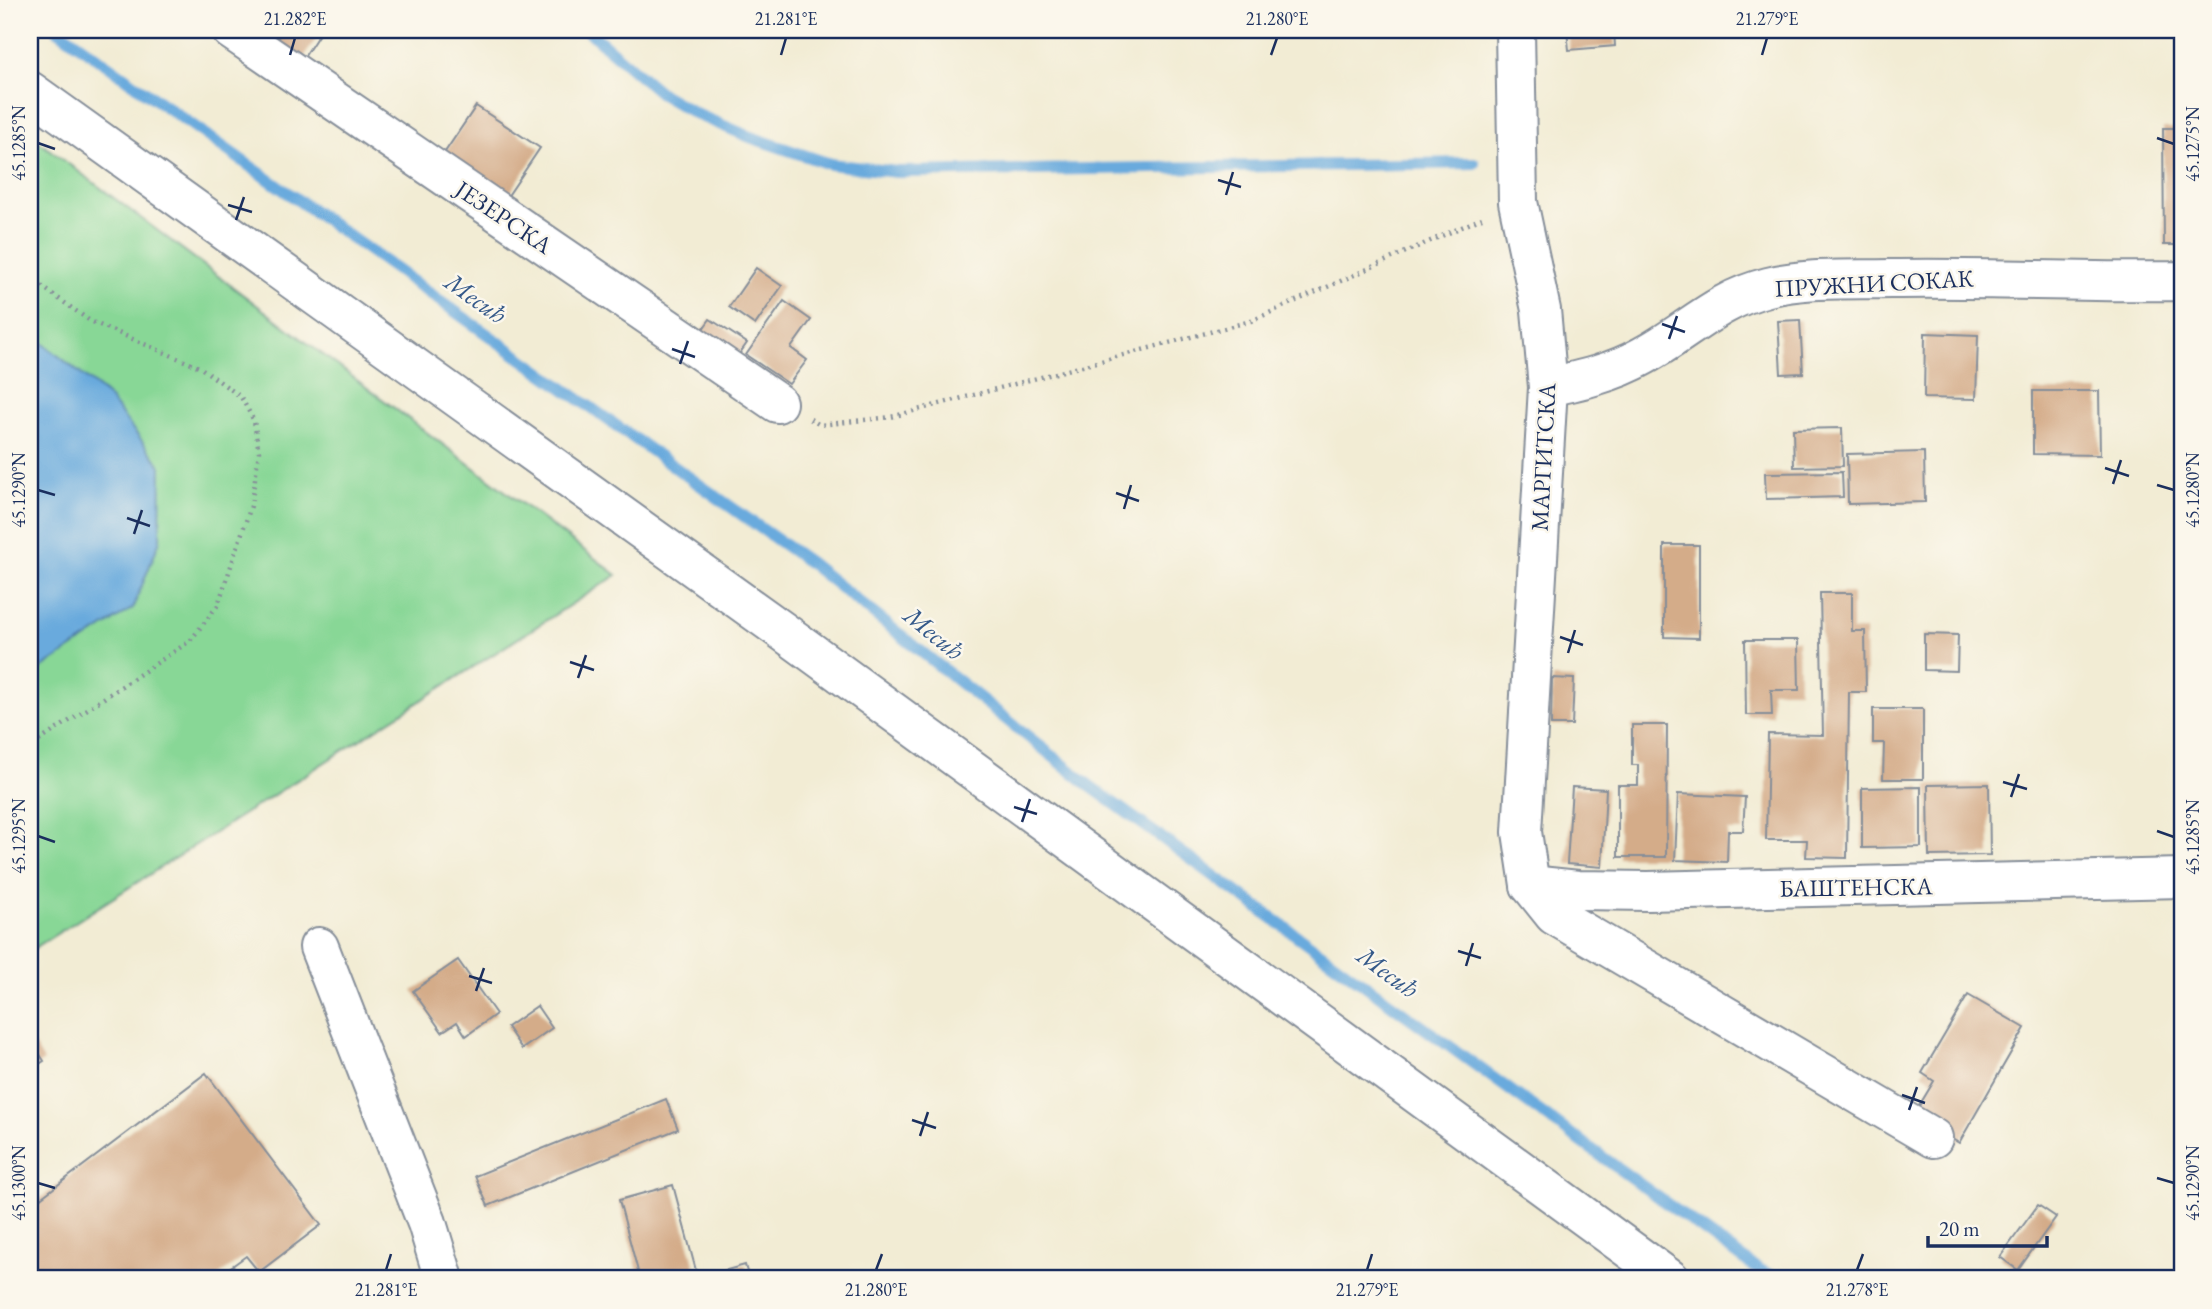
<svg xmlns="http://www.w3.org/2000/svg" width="2212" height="1309" font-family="'EB Garamond',serif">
<rect width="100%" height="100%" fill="#fbf7ec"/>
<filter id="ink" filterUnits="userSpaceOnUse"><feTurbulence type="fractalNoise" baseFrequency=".0143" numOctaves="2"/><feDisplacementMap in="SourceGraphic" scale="14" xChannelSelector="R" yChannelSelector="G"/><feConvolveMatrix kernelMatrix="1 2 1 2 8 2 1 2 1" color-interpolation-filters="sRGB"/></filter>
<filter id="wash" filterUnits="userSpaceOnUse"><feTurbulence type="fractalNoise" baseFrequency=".00686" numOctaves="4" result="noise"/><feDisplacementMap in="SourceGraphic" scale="28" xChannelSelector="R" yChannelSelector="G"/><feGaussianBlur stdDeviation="1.57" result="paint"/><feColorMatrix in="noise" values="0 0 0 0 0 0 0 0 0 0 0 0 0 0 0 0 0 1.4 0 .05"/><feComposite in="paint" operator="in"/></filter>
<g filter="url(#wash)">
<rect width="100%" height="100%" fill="#f2ecd4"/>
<polygon fill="#88d796" stroke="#52837a" stroke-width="2" points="30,135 617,575 30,951"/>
<polygon fill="#69aadd" stroke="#426c9e" stroke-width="2" points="30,333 106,394 161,466 160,540 133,608 30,676"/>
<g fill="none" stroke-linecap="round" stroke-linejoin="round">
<g stroke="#69aadd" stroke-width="12">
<polyline points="58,30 810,563 1090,786 1753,1266 1777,1279"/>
<polyline points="587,30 663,95 698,115 750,137 830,164 897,172 1474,163"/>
</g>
</g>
<g id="blocks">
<g fill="#d4ac89">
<polygon points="255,30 319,30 321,31 299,65"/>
<polygon points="1567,30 1614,30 1615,46 1569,50"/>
<polygon points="476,106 540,148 505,200 441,158"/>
<polygon points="2163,128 2182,128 2182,245 2164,245"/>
<polygon points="756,268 782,286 755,325 729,307"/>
<polygon points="784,301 811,320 791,348 807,360 789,384 746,355"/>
<polygon points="710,319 747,343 733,363 696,339"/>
<polygon points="1800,320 1803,373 1781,374 1778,321"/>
<polygon points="1925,333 1978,335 1976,399 1924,398"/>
<polygon points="2033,391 2099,391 2100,455 2033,454"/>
<polygon points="1842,428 1843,466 1794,467 1793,429"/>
<polygon points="1924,452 1925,502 1848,504 1847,454"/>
<polygon points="1842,472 1843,497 1766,499 1765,473"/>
<polygon points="1664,545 1699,545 1699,638 1664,637"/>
<polygon points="1820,593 1852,593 1852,631 1865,631 1866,692 1849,692 1847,858 1806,857 1807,840 1766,840 1768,734 1823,735"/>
<polygon points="1924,634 1958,635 1957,671 1924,670"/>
<polygon points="1745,640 1798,640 1799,690 1771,690 1772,715 1746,715"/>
<polygon points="1552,678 1574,679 1572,725 1551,725"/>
<polygon points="1873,709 1923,709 1923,779 1883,779 1884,743 1873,743"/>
<polygon points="1632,725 1667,725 1666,857 1618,857 1618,785 1638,785 1638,765 1632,765"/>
<polygon points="1989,784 1990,855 1929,856 1928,785"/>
<polygon points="1572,787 1606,789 1602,867 1567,864"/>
<polygon points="1921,787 1921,847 1862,848 1862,788"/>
<polygon points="1678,794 1745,797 1743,831 1728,831 1727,862 1675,860"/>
<polygon points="458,960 496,1014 466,1036 457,1022 442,1032 413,991"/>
<polygon points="1968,995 2025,1028 1959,1143 1913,1116 1934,1081 1922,1073"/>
<polygon points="537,1006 552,1028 522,1049 507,1027"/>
<polygon points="30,1039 44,1061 30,1070"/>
<polygon points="206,1073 321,1225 259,1272 246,1256 214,1279 30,1279 30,1206"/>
<polygon points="666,1099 678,1129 488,1206 475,1176"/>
<polygon points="673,1185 698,1278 745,1265 749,1279 640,1279 619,1200"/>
<polygon points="2038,1205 2056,1217 2018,1270 2000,1257"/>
</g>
</g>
</g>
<g filter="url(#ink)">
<use href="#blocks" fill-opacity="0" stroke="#868e99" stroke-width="2"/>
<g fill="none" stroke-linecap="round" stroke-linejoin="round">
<g stroke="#868e99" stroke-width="42">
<g id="minor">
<polyline points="231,30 777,403"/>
<polyline points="1515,30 1518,202 1541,310 1548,387 1522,832 1530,885 1554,915 1933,1138"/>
<polyline points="30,91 781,630 1670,1279"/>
<path d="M1548,387C1581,380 1613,373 1643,356C1688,332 1716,300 1768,287C1806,277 1850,280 1890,279C1987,277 2085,283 2182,281"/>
<polyline points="1530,885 1578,890 1648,891 2182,878"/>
<polyline points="319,947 427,1223 444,1279"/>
</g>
</g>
<g stroke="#868e99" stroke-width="4.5" stroke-dasharray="2 5" stroke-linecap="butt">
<polyline points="30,278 90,321 201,368 241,397 254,421 259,452 251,506 218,605 190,641 30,747"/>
<polyline points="810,419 820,425 891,417 1251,321 1482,218"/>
</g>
<use href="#minor" stroke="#fff" stroke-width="38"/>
</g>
</g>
<path fill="none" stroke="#1b2f5e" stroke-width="2.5" d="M290,55L295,38M781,55L786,38M1271,55L1277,38M1762,55L1767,38M2157,138L2174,144M38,143L55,149M1218,180L1241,187M1226,195L1233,172M228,205L252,212M236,220L244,197M1662,324L1685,332M1669,339L1677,316M672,349L695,357M680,364L688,341M2105,468L2129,476M2113,484L2121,460M2157,485L2174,490M38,490L55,495M1116,493L1139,501M1124,509L1131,485M127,518L150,526M134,534L142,510M1560,637L1583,645M1568,653L1575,630M570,662L594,670M578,678L586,655M2003,782L2027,789M2011,797L2019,774M1014,807L1037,814M1022,822L1030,799M2157,831L2174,837M38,836L55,842M1458,951L1481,958M1466,966L1473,943M469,976L492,983M476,991L484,968M1902,1095L1925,1103M1909,1110L1917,1087M912,1120L936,1128M920,1136L928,1112M2157,1178L2174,1183M38,1183L55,1188M386,1270L391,1254M876,1270L882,1254M1367,1270L1372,1254M1857,1270L1863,1254"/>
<g text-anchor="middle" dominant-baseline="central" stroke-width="5" stroke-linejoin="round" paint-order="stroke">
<g font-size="24" fill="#1b2f5e" stroke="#fbf7ec">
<text transform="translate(504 217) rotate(34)">ЈЕЗЕРСКА</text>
<text transform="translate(1874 283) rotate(-3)">ПРУЖНИ СОКАК</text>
<text transform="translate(1543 457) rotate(-87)">МАРГИТСКА</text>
<text transform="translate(1856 887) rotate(-1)">БАШТЕНСКА</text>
</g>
<g font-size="26" font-style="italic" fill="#365a8a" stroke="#fbf7ec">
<text transform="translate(476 298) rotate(35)">Месић</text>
<text transform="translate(934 633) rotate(39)">Месић</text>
<text transform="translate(1388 972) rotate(36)">Месић</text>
</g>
</g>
<rect width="2212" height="1309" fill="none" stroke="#fbf7ec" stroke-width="77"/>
<path d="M1928 1236v10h119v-10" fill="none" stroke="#1b2f5e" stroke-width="3.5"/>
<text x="1939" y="1236" font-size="21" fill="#1b2f5e" stroke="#fbf7ec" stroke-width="5" paint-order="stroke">20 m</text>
<rect x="38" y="38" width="2136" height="1232" fill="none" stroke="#1b2f5e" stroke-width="2.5"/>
<g font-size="18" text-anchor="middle" fill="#1b2f5e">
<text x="295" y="25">21.282°E</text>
<text x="786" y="25">21.281°E</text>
<text x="1277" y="25">21.280°E</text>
<text x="1767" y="25">21.279°E</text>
<text transform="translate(19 143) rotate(-90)" y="6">45.1285°N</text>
<text transform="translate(2193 144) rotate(-90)" y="6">45.1275°N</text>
<text transform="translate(19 490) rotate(-90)" y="6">45.1290°N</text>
<text transform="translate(2193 490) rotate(-90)" y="6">45.1280°N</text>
<text transform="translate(19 836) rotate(-90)" y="6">45.1295°N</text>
<text transform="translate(2193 837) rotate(-90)" y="6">45.1285°N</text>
<text transform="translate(19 1183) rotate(-90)" y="6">45.1300°N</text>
<text transform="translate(2193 1183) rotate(-90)" y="6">45.1290°N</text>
<text x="386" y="1296">21.281°E</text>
<text x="876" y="1296">21.280°E</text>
<text x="1367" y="1296">21.279°E</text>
<text x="1857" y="1296">21.278°E</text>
</g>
</svg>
